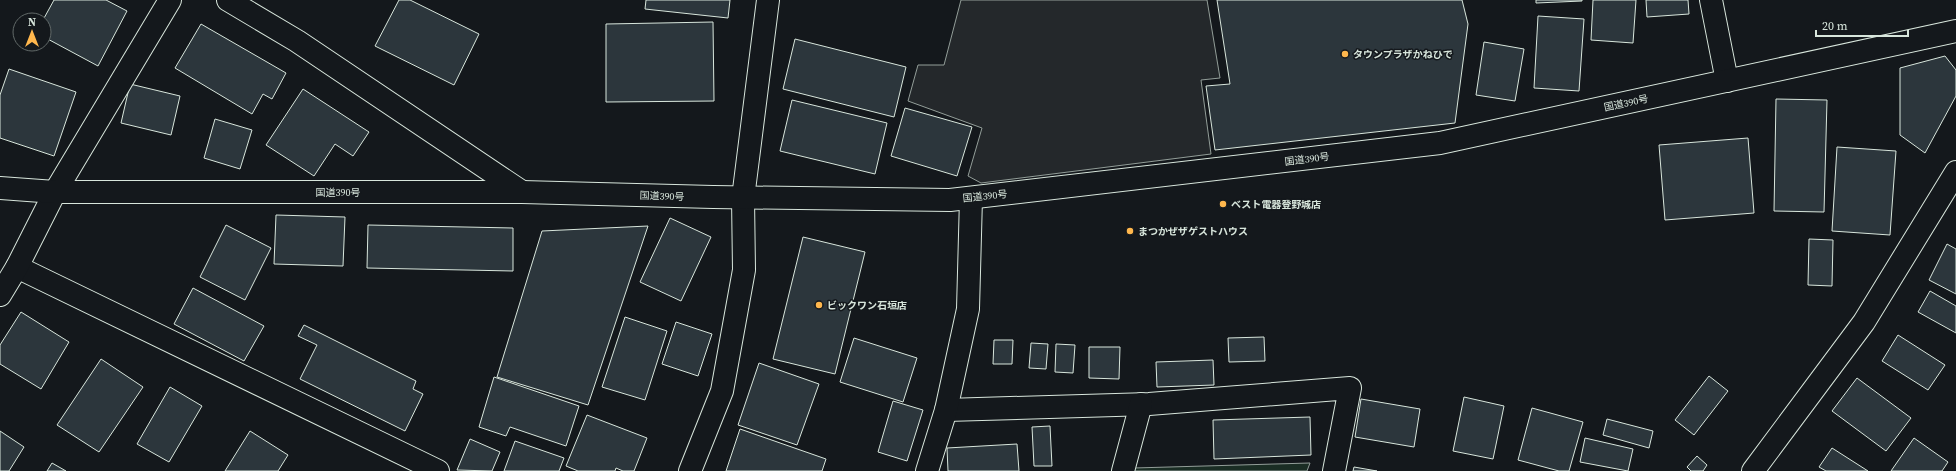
<svg xmlns="http://www.w3.org/2000/svg" width="1956" height="471" font-family="'Source Serif 4','Noto Sans JP',serif">
<rect width="100%" height="100%" fill="#14181c"/>
<polygon fill="#1a2d24" stroke="#939e99" points="1310,463 1307,471 1133,471 1134,468"/>
<polygon fill="#24282b" stroke="#939e99" points="961,0 1207,0 1220,78 1201,80 1211,154 981,183 968,176 982,128 908,101 918,65 944,65"/>
<g fill="#2c363c" stroke="#d8e6dc">
<polygon points="54,0 106,0 127,11 98,66 44,37 43,20"/>
<polygon points="399,0 410,0 479,34 454,85 375,46"/>
<polygon points="646,0 730,0 728,18 645,9"/>
<polygon points="1217,0 1462,0 1468,24 1455,123 1215,150 1206,86 1230,84"/>
<polygon points="1536,0 1582,0 1582,1 1536,3"/>
<polygon points="1593,0 1636,0 1633,43 1591,40"/>
<polygon points="1646,0 1688,0 1689,14 1647,17"/>
<polygon points="1538,16 1584,19 1579,91 1534,88"/>
<polygon points="713,22 714,101 606,102 606,24"/>
<polygon points="201,24 286,73 272,99 263,94 252,114 175,68"/>
<polygon points="795,39 906,67 894,117 783,89"/>
<polygon points="1484,42 1524,49 1515,101 1476,95"/>
<polygon points="1945,56 1956,70 1956,96 1925,153 1900,135 1900,68"/>
<polygon points="9,69 76,92 54,156 0,138 0,95"/>
<polygon points="130,84 180,96 171,135 121,123"/>
<polygon points="303,89 369,132 353,156 335,144 314,176 266,145"/>
<polygon points="1776,99 1827,100 1824,212 1774,211"/>
<polygon points="792,100 887,123 875,174 780,151"/>
<polygon points="905,108 972,127 957,176 891,156"/>
<polygon points="215,119 252,130 240,169 204,158"/>
<polygon points="1748,138 1754,213 1665,220 1659,145"/>
<polygon points="1837,147 1896,151 1890,235 1832,231"/>
<polygon points="276,215 345,217 343,266 274,264"/>
<polygon points="670,218 711,237 681,301 640,282"/>
<polygon points="226,225 271,248 245,300 200,277"/>
<polygon points="368,225 513,228 513,271 367,268"/>
<polygon points="648,226 588,405 497,377 542,231"/>
<polygon points="803,237 865,252 835,374 773,359"/>
<polygon points="1809,239 1833,240 1832,286 1808,285"/>
<polygon points="1947,244 1956,249 1956,294 1929,280"/>
<polygon points="193,288 264,326 244,361 174,324"/>
<polygon points="1930,291 1956,306 1956,333 1918,312"/>
<polygon points="21,312 69,342 41,389 0,364 0,345"/>
<polygon points="625,317 667,331 645,400 602,387"/>
<polygon points="676,322 712,334 698,376 662,364"/>
<polygon points="304,325 416,381 413,389 423,394 405,431 300,379 317,345 298,336"/>
<polygon points="1898,335 1945,365 1928,390 1882,361"/>
<polygon points="1264,337 1265,361 1229,362 1228,338"/>
<polygon points="854,338 917,358 903,402 840,382"/>
<polygon points="994,340 1013,340 1012,364 993,364"/>
<polygon points="1031,343 1048,344 1046,369 1029,368"/>
<polygon points="1056,344 1075,345 1073,373 1055,372"/>
<polygon points="1089,347 1120,347 1119,379 1089,378"/>
<polygon points="101,359 143,387 99,452 57,425"/>
<polygon points="1213,360 1214,385 1157,387 1156,362"/>
<polygon points="759,363 819,384 797,445 738,425"/>
<polygon points="1709,376 1728,391 1694,435 1675,420"/>
<polygon points="494,377 579,406 566,446 510,427 506,436 479,427"/>
<polygon points="1857,378 1911,418 1886,451 1832,411"/>
<polygon points="170,387 202,406 169,462 137,444"/>
<polygon points="1464,397 1504,406 1493,459 1453,451"/>
<polygon points="1361,399 1420,409 1414,447 1355,437"/>
<polygon points="893,401 923,410 907,461 878,452"/>
<polygon points="1532,408 1583,422 1569,471 1559,471 1518,460"/>
<polygon points="587,415 647,438 634,471 623,471 616,468 615,471 578,471 566,466"/>
<polygon points="1310,417 1311,455 1214,459 1213,420"/>
<polygon points="1607,419 1653,431 1649,448 1603,435"/>
<polygon points="1050,426 1052,466 1034,466 1032,427"/>
<polygon points="740,429 826,459 822,471 726,471"/>
<polygon points="0,431 24,447 9,471 0,471"/>
<polygon points="250,431 288,455 278,471 225,471"/>
<polygon points="1585,438 1633,449 1628,471 1580,462"/>
<polygon points="1914,438 1948,462 1942,471 1891,471"/>
<polygon points="470,439 500,452 492,471 457,470"/>
<polygon points="515,441 564,458 559,471 504,471"/>
<polygon points="1017,444 1019,471 948,471 947,448"/>
<polygon points="1832,448 1868,471 1826,471 1819,467"/>
<polygon points="1697,456 1707,465 1703,471 1691,471 1687,467"/>
<polygon points="52,463 66,471 47,471"/>
<polygon points="1354,467 1377,471 1353,471"/>
</g>
<g fill="none" stroke-linecap="round" stroke-linejoin="round">
<g stroke="#d8e6dc" stroke-width="24">
<g id="minor">
<polyline points="1711,0 1727,81"/>
<polyline points="17,267 438,471"/>
<polyline points="0,295 17,267 55,192 170,0"/>
<polyline points="946,410 1149,404 1350,388 1334,471"/>
<polyline points="927,471 946,410 968,309 971,198"/>
<polyline points="1123,471 1141,404"/>
</g>
</g>
<g stroke="#d8e6dc" stroke-width="24">
<g id="tertiary">
<polyline points="228,0 297,41 522,192"/>
<polyline points="690,471 722,391 744,270 743,198 768,0"/>
<polyline points="1753,471 1864,322 1956,172"/>
</g>
</g>
<g stroke="#d8e6dc" stroke-width="24">
<polyline id="trunk" points="0,188 55,192 522,192 713,197 950,200 1440,143 1956,31"/>
</g>
<use href="#minor" stroke="#14181c" stroke-width="22"/>
<use href="#tertiary" stroke="#14181c" stroke-width="22"/>
<use href="#trunk" stroke="#14181c" stroke-width="22"/>
</g>
<g fill="#ffb74d" stroke="#14181c" stroke-width="1.5">
<circle cx="1345" cy="54" r="4"/>
<circle cx="1223" cy="204" r="4"/>
<circle cx="1130" cy="231" r="4"/>
<circle cx="819" cy="305" r="4"/>
</g>
<g text-anchor="middle" dominant-baseline="central" stroke-width="3" stroke-linejoin="round" paint-order="stroke">
<g font-size="10" font-weight="bold" fill="#d8e6dc" stroke="#14181c" text-anchor="start">
<text x="1353" y="54">タウンプラザかねひで</text>
<text x="1231" y="204">ベスト電器登野城店</text>
<text x="1138" y="231">まつかぜザゲストハウス</text>
<text x="827" y="305">ビックワン石垣店</text>
</g>
<g font-size="10" fill="#d8e6dc" stroke="#14181c">
<text transform="translate(1626 103) rotate(-12)">国道390号</text>
<text transform="translate(1307 159) rotate(-7)">国道390号</text>
<text x="338" y="192">国道390号</text>
<text transform="translate(662 196) rotate(2)">国道390号</text>
<text transform="translate(985 196) rotate(-6)">国道390号</text>
</g>
</g>
<g transform="translate(32 32)"><circle r="19" fill="#14181c" stroke="#626a69"/>
<path d="M0-3L7 15L0 10L-7 15Z" fill="#ffb74d"/>
<text y="-6" font-size="11" font-weight="bold" text-anchor="middle" fill="#d8e6dc">N</text>
</g>
<path d="M1816 30v6h92v-6" fill="none" stroke="#d8e6dc" stroke-width="2"/>
<text x="1822" y="30" font-size="12" fill="#d8e6dc" stroke="#14181c" stroke-width="3" paint-order="stroke">20 m</text>
</svg>
